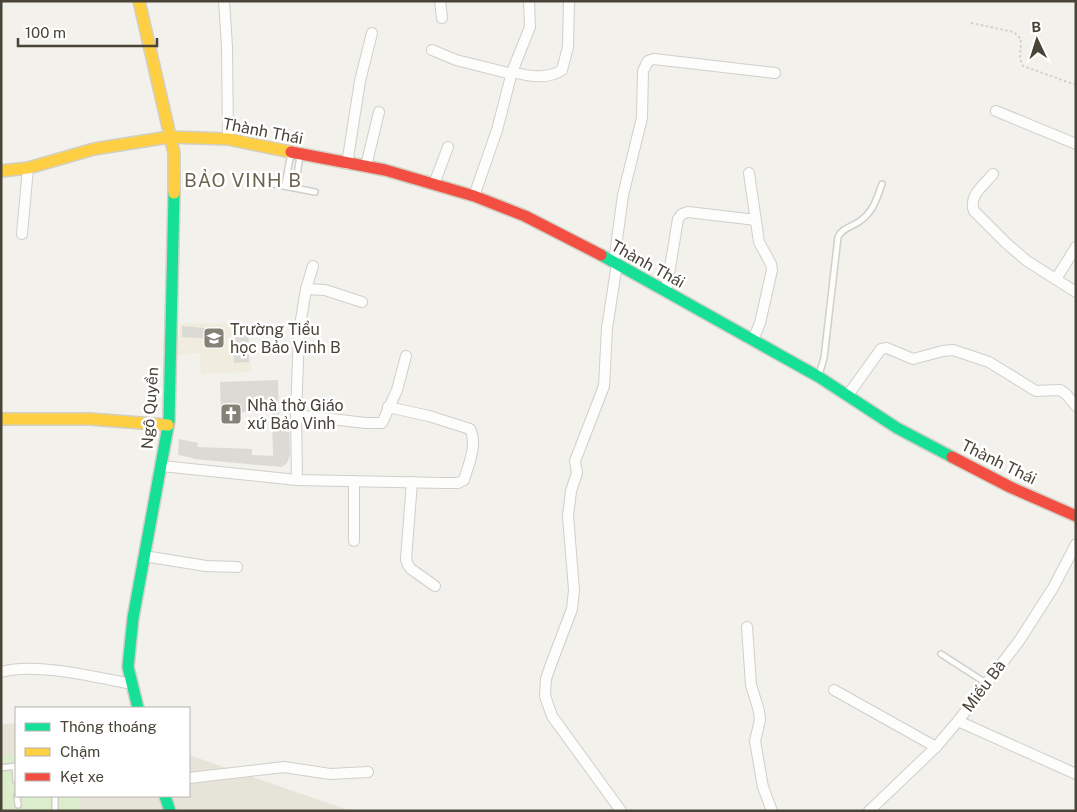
<svg xmlns="http://www.w3.org/2000/svg" width="1077" height="812" font-family="'Public Sans',sans-serif">
<rect width="100%" height="100%" fill="#f2f1ec"/>
<polygon fill="#e6e3d9" points="16,723 16,796 189,796 189,755 351,811 1,811 1,725"/>
<polygon fill="#f0edde" points="180,323 249,324 251,372 201,374 200,353 176,355"/>
<polygon fill="#dcedcc" points="16,754 16,796 80,796 80,811 1,811 1,756"/>
<g fill="#dcdad4">
<polygon points="182,326 214,329 213,339 182,337"/>
<polygon points="248,326 249,362 234,363 233,327"/>
<polygon points="278,380 279,419 289,419 290,455 287,463 282,467 193,459 193,458 178,455 179,439 198,443 197,447 252,449 252,455 273,456 272,411 221,413 220,382"/>
</g>
<g fill="none" stroke-linecap="round" stroke-linejoin="round">
<g stroke="#d0cfc9" stroke-width="8">
<g id="lane">
<polyline points="263,182 315,192"/>
<polyline points="285,185 291,153"/>
<polyline points="295,187 300,156"/>
<path d="M819,375L824,358L838,237C842,228 852,227 860,221C873,212 877,198 882,184"/>
<polyline points="941,654 986,683"/>
<polyline points="15,766 16,781"/>
<polyline points="1,768 16,766"/>
<polyline points="17,796 18,805"/>
<polyline points="55,811 55,796"/>
</g>
</g>
<g stroke="#d0cfc9" stroke-width="12">
<g id="street">
<polyline points="224,1 227,47 228,139"/>
<polyline points="440,1 442,18"/>
<polyline points="432,50 456,60 512,74"/>
<polyline points="512,72 530,27 529,1"/>
<polyline points="996,111 1076,144"/>
<polyline points="347,164 360,81 372,33"/>
<polyline points="366,166 379,112"/>
<polyline points="749,173 759,242 771,264 772,270 760,323 753,340"/>
<path d="M993,174C984,185 968,196 974,211L1006,243L1027,261L1076,292"/>
<polyline points="434,184 448,147"/>
<path d="M474,196L497,130L512,72C528,76 547,80 562,70L568,47L569,1"/>
<polyline points="22,234 28,168"/>
<polyline points="614,262 623,195 642,118 643,71 648,61 654,59 775,73"/>
<polyline points="617,264 607,328 604,386 575,461 577,473 571,491 568,516 574,590 572,609 550,667 546,679 545,696 552,716 621,811"/>
<polyline points="1056,279 1076,247"/>
<polyline points="306,289 313,266"/>
<polyline points="666,292 678,219 682,214 688,212 756,220"/>
<polyline points="848,395 881,349 887,348 913,359 943,351 953,350 989,362 1036,391 1060,390 1066,394 1076,406"/>
<polyline points="296,415 366,423 382,423 397,390 406,356"/>
<path d="M162,466L297,480L443,483H458L464,480C468,466 478,444 470,429L429,416L388,407"/>
<polyline points="297,480 296,415 299,332 306,289 325,290 362,302"/>
<polyline points="412,482 406,559 408,565 411,569 435,586"/>
<polyline points="354,541 354,481"/>
<polyline points="144,556 206,566 237,567"/>
<polyline points="747,627 751,685 759,711 760,720 755,741 763,787 772,811"/>
<path d="M1,672C36,662 95,677 131,684"/>
<polyline points="834,690 936,747"/>
<polyline points="958,721 1076,774"/>
<polyline points="189,778 284,767 330,774 368,772"/>
<polyline points="869,811 936,747 958,721 1019,641 1053,588 1076,544"/>
</g>
</g>
<g stroke="#d2cfc3" stroke-width="14">
<g id="fast">
<polyline points="601,255 819,377 897,428 952,457"/>
<polyline points="138,708 128,667 133,618 169,421 174,193"/>
<polyline points="165,796 170,811"/>
</g>
</g>
<g stroke="#d2cfc3" stroke-width="14">
<g id="slow">
<polyline points="139,1 174,153 174,193"/>
<polyline points="1,171 28,168 94,149 169,137 228,139 291,152"/>
<polyline points="1,419 90,419 168,425"/>
</g>
</g>
<g stroke="#d2cfc3" stroke-width="14">
<g id="jam">
<polyline points="291,152 385,170 474,196 525,216 601,255"/>
<polyline points="952,457 1010,487 1076,516"/>
</g>
</g>
<polyline stroke="#d2d1ca" stroke-width="2" stroke-dasharray="2.5 2.5" stroke-linecap="butt" points="971,23 1014,32 1021,39 1020,59 1023,66 1076,85"/>
<use href="#lane" stroke="#fdfdfc" stroke-width="5"/>
<use href="#street" stroke="#fdfdfc" stroke-width="10"/>
<use href="#fast" stroke="#16e098" stroke-width="11"/>
<use href="#slow" stroke="#ffcf43" stroke-width="11"/>
<use href="#jam" stroke="#f24e42" stroke-width="11"/>
</g>
<defs>
<g id="school-square" transform="scale(1.125)"><rect x="-9" y="-9" width="18" height="18" rx="4" fill="#848176" stroke="#fff"/><path d="M0-5L7-2L0 1L-7-2ZM-4 1L0 2.5L4 1V4Q0 6-4 4Z" fill="#fff"/></g>
<g id="church-square" transform="scale(1.125)"><rect x="-9" y="-9" width="18" height="18" rx="4" fill="#848176" stroke="#fff"/><path d="M-1.2-6h2.4v3.5h3.3v2.4h-3.3V6h-2.4V-.1h-3.3v-2.4h3.3Z" fill="#fff"/></g>
</defs>
<g fill-rule="evenodd">
<use href="#school-square" x="214" y="338"/>
<use href="#church-square" x="231" y="414"/>
</g>
<g text-anchor="middle" dominant-baseline="central" stroke-width="5" stroke-linejoin="round" paint-order="stroke">
<g font-size="16" fill="#494437" stroke="#fff">
<text transform="translate(263 131) rotate(11)">Thành Thái</text>
<text transform="translate(648 264) rotate(29)">Thành Thái</text>
<text transform="translate(150 408) rotate(-86)">Ngô Quyền</text>
<text transform="translate(999 462) rotate(26)">Thành Thái</text>
<text transform="translate(984 686) rotate(-53)">Miếu Bà</text>
</g>
<g font-size="16" fill="#494437" stroke="#fff" text-anchor="start">
<text x="230" y="329">Trường Tiểu<tspan x="230" dy="18">học Bảo Vinh B</tspan></text>
<text x="247" y="405">Nhà thờ Giáo<tspan x="247" dy="18">xứ Bảo Vinh</tspan></text>
</g>
<g font-size="19" letter-spacing="1" fill="#6c634e" stroke="#fff">
<text x="243" y="180">BẢO VINH B</text>
</g>
</g>
<rect width="1077" height="812" fill="none" stroke="#494437" stroke-width="5"/>
<rect x="15" y="707" width="175" height="90" fill="#ffffff" stroke="#b6b4af"/>
<rect x="25" y="723" width="25" height="8" fill="#16e098" stroke="#b6b4af"/>
<text x="60" y="732" font-size="15" fill="#494437">Thông thoáng</text>
<rect x="25" y="748" width="25" height="8" fill="#ffcf43" stroke="#b6b4af"/>
<text x="60" y="757" font-size="15" fill="#494437">Chậm</text>
<rect x="25" y="773" width="25" height="8" fill="#f24e42" stroke="#b6b4af"/>
<text x="60" y="782" font-size="15" fill="#494437">Kẹt xe</text>
<g transform="translate(1037 40) rotate(356)" stroke="#ffffff" stroke-width="4" paint-order="stroke">
<path d="M0-4L9 19L0 12L-9 19Z" fill="#494437"/>
<text y="-8" font-size="14" font-weight="bold" text-anchor="middle" fill="#494437">B</text>
</g>
<path d="M18 38v8h139v-8" fill="none" stroke="#494437" stroke-width="2.5"/>
<text x="25" y="38" font-size="15" fill="#494437" stroke="#ffffff" stroke-width="4" paint-order="stroke">100 m</text>
</svg>
